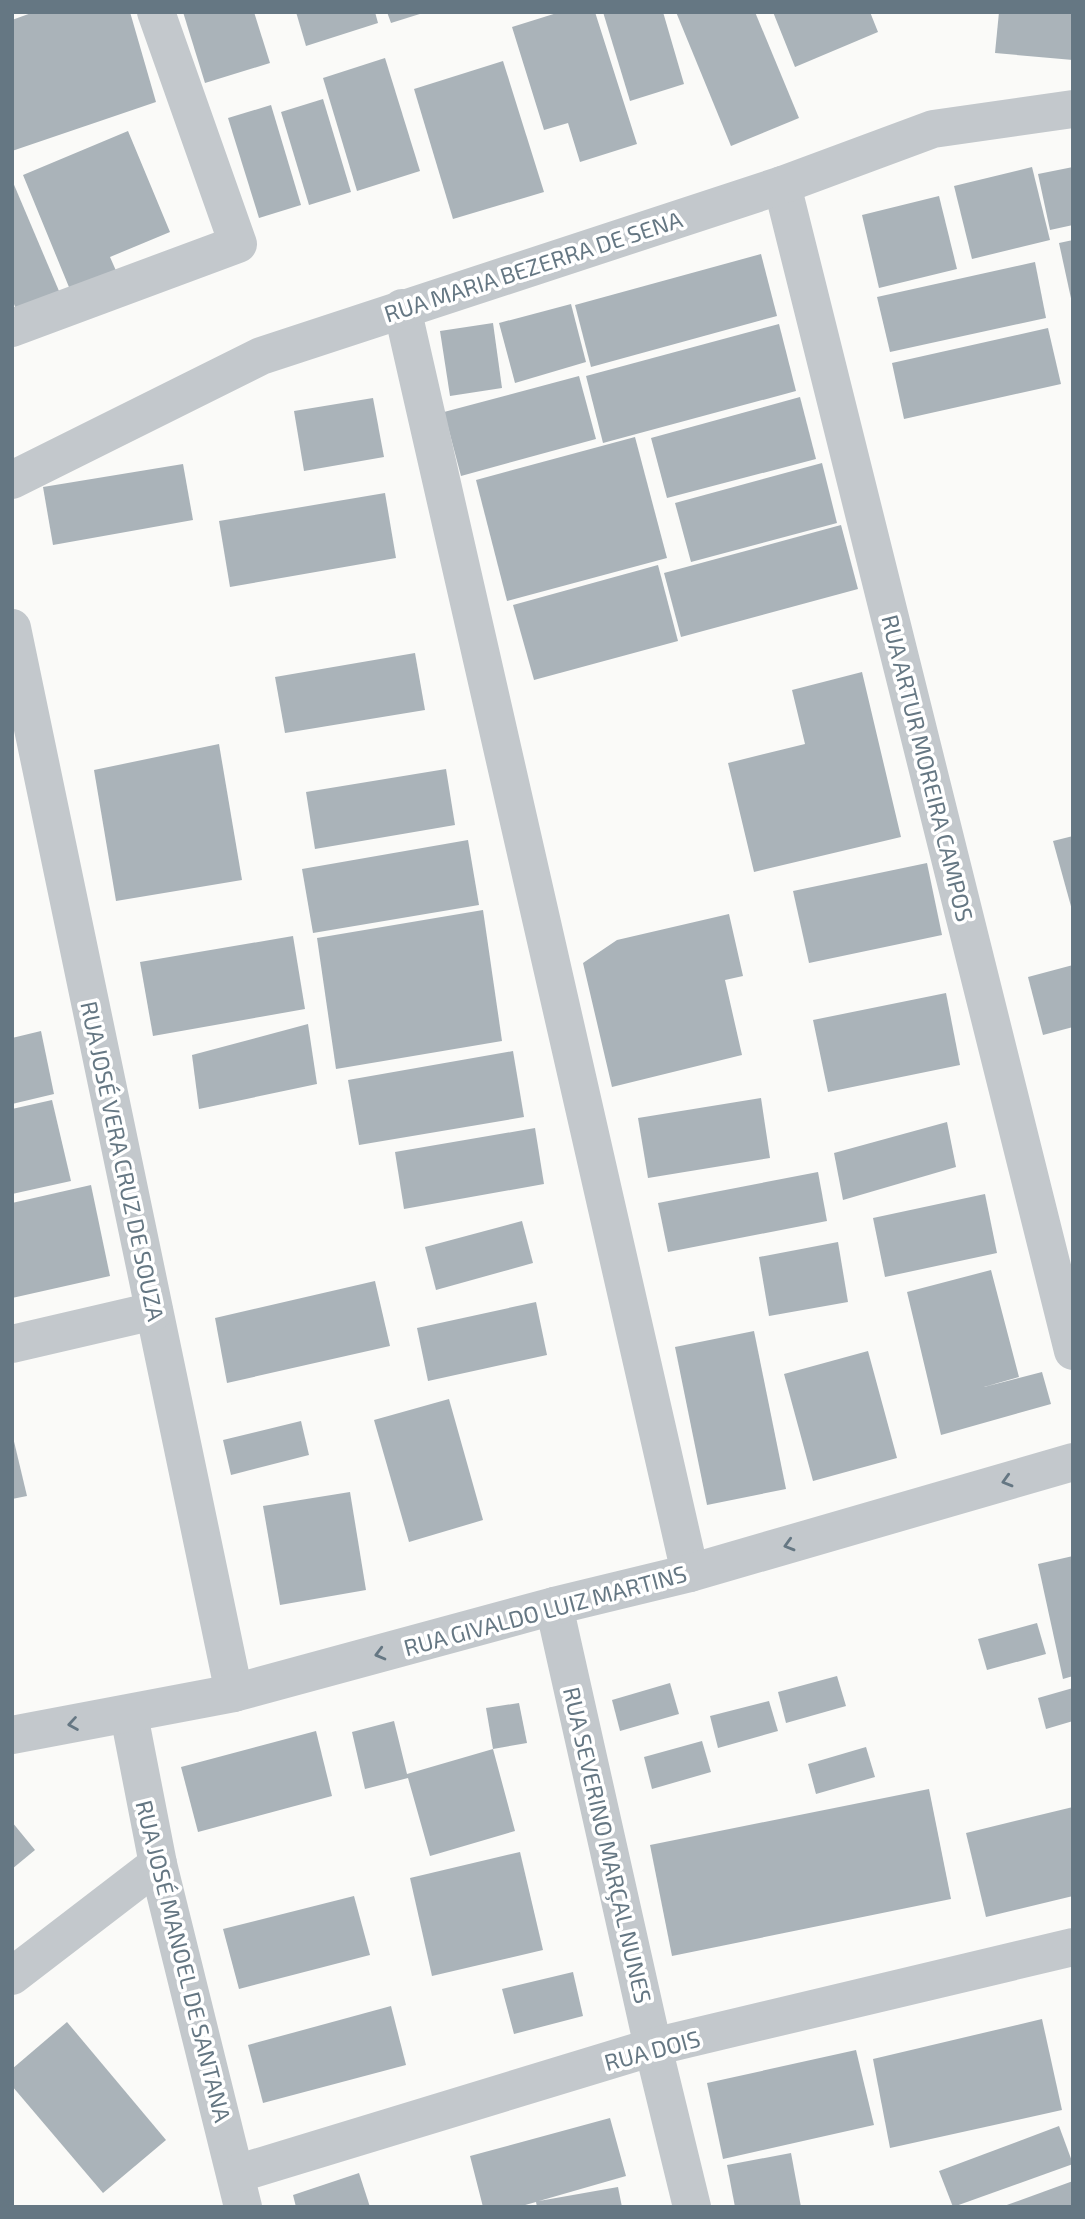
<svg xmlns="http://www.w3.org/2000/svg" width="1085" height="2219" font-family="'Exo 2',sans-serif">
<rect width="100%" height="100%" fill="#fafaf8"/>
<g fill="#aab3b9">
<polygon points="34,12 130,12 156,102 12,151 12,20"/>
<polygon points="183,12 254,12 270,63 205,83"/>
<polygon points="296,12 375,12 378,23 306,46"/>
<polygon points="387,12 423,12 423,13 391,23"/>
<polygon points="560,12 595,12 637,144 580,162 568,123 544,130 512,27"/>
<polygon points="603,12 663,12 684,84 630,101"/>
<polygon points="676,12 755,12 799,118 731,146"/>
<polygon points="773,12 870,12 878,32 795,67"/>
<polygon points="999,12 1073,12 1073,60 995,53"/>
<polygon points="385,58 420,171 357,191 323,78"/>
<polygon points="503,61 544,192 453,219 414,89"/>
<polygon points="323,99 351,192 309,205 281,112"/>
<polygon points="271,105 301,205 259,218 228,118"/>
<polygon points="128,131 170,232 110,257 117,273 71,292 23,175"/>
<polygon points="1032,167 1050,240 972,259 954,186"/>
<polygon points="1073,167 1073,225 1050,230 1038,174"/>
<polygon points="12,180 59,291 16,309 12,299"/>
<polygon points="939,196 957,269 879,288 862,215"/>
<polygon points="1073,240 1073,303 1072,303 1059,243"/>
<polygon points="761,254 777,316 591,367 575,305"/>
<polygon points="1035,262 1046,318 890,352 877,297"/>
<polygon points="571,304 586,362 515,383 499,323"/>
<polygon points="493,323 502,388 450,396 440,331"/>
<polygon points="779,324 796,391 603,443 586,376"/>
<polygon points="1048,328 1061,384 904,419 892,363"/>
<polygon points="579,376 596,439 461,476 444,412"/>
<polygon points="800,397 816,459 667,498 651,438"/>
<polygon points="373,398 384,457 304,471 294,411"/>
<polygon points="635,437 667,558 507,601 476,480"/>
<polygon points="822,463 837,523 691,562 675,503"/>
<polygon points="183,464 193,520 53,545 43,487"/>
<polygon points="385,493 396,558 230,587 219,521"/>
<polygon points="841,525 858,589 681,637 664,573"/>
<polygon points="658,565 678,641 534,680 513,605"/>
<polygon points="415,653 425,710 285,733 275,677"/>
<polygon points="862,672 901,837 754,872 728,763 805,744 792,690"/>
<polygon points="219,744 242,880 116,901 94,770"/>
<polygon points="446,769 455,825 315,849 306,792"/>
<polygon points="1073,836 1073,910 1072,910 1053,841"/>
<polygon points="468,840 479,905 313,933 302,869"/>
<polygon points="927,863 942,935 809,963 793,891"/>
<polygon points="483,910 502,1041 336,1069 317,938"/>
<polygon points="729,914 743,976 725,980 742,1055 612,1087 583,963 617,940"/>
<polygon points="293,936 305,1009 153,1036 140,962"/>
<polygon points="1073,965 1073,1027 1043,1035 1028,977"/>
<polygon points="946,993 960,1065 828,1092 813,1020"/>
<polygon points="308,1024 317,1084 199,1109 192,1055"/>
<polygon points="41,1031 54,1094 12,1104 12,1038"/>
<polygon points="513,1051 524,1117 359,1145 348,1080"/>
<polygon points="761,1098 770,1158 648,1178 638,1118"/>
<polygon points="52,1100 71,1181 12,1194 12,1109"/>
<polygon points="947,1122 956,1167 843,1200 834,1153"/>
<polygon points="535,1128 544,1184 404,1209 395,1152"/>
<polygon points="818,1172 827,1221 668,1252 658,1203"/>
<polygon points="91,1185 110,1276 12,1298 12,1203"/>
<polygon points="985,1194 997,1253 885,1277 873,1218"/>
<polygon points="522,1221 533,1263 436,1290 425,1247"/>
<polygon points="838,1242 848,1302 769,1316 759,1257"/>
<polygon points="991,1270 1019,1377 984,1387 1042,1372 1051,1404 941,1435 907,1292"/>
<polygon points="375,1281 390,1346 227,1383 215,1318"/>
<polygon points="536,1302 547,1355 428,1381 417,1328"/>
<polygon points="754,1331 786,1489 707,1505 675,1347"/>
<polygon points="868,1351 897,1458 813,1481 784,1374"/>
<polygon points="449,1399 483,1520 409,1542 374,1420"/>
<polygon points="301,1421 309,1455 231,1475 223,1440"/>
<polygon points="12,1433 27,1496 12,1499"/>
<polygon points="350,1492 366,1590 280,1605 263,1506"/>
<polygon points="1073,1556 1073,1676 1063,1679 1038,1564"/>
<polygon points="1037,1623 1046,1654 987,1670 978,1639"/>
<polygon points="837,1676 846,1706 786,1723 778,1692"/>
<polygon points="670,1683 679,1714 620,1731 612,1700"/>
<polygon points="1073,1688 1073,1721 1046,1729 1038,1698"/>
<polygon points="769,1701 778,1731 718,1748 710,1716"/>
<polygon points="519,1703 527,1743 493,1749 486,1708"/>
<polygon points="394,1721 407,1774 493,1749 515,1831 430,1856 408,1778 365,1789 352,1732"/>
<polygon points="316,1731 332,1796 198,1832 181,1767"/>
<polygon points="702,1741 711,1772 652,1789 644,1757"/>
<polygon points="866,1747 875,1777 816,1794 808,1764"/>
<polygon points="929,1789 951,1899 672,1956 650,1845"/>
<polygon points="1073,1807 1073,1896 986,1917 966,1833"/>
<polygon points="12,1822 35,1850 12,1869"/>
<polygon points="520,1852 543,1950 432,1976 410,1878"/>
<polygon points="354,1896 370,1955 239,1989 223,1929"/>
<polygon points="573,1972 583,2016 514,2034 502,1989"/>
<polygon points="391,2006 406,2065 263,2103 248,2045"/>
<polygon points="1042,2019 1062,2110 890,2148 873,2059"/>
<polygon points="67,2022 166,2140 103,2193 12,2086 12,2069"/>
<polygon points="856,2050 874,2125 723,2159 707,2083"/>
<polygon points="610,2118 626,2176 539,2201 618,2187 622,2207 537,2207 536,2202 518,2207 483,2207 470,2156"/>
<polygon points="1059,2126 1073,2164 953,2207 939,2171"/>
<polygon points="791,2153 801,2207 735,2207 727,2165"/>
<polygon points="359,2173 370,2207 296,2207 293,2195"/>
<polygon points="1073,2181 1073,2207 1004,2207 1004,2206"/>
</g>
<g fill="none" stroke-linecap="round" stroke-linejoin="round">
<g stroke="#c3c8cc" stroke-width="38">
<polyline points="782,185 1073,1351"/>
<polyline points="402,308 690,1573"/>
<polyline points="12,328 238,244 156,12"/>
<polyline points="12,628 234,1693"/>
<polyline points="12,1344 154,1311"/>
<polyline points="554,1606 653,2047 692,2207"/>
<polyline points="129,1715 158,1864 243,2207"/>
<polyline points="12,1976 158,1864"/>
<polyline points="236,2174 653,2047 1073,1947"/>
</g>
<g stroke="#c3c8cc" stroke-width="38">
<polyline points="12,480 261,356 782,185 933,129 1073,109"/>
<polyline points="12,1735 234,1693 554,1606 690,1573 1073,1462"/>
</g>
</g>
<defs><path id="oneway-chevron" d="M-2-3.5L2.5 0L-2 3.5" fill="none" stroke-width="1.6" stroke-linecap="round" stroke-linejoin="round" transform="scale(1.75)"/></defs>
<g stroke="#657783">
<use href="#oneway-chevron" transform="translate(1007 1481) rotate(164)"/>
<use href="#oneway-chevron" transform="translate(789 1545) rotate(164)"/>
<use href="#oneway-chevron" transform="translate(380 1654) rotate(165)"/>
<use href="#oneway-chevron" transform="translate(73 1724) rotate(171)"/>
</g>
<g text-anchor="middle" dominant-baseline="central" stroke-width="7" stroke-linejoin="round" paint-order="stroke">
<g font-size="23" fill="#657783" stroke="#fff">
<text transform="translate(533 266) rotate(-18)">RUA MARIA BEZERRA DE SENA</text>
<text transform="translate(928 768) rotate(76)">RUA ARTUR MOREIRA CAMPOS</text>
<text transform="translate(123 1161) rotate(78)">RUA JOSÉ VERA CRUZ DE SOUZA</text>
<text transform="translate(545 1610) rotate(-15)">RUA GIVALDO LUIZ MARTINS</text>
<text transform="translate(608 1845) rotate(77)">RUA SEVERINO MARÇAL NUNES</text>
<text transform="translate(184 1961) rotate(76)">RUA JOSÉ MANOEL DE SANTANA</text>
<text transform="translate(652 2050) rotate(-15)">RUA DOIS</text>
</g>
</g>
<rect width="1085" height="2219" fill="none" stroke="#657783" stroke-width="28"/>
</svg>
